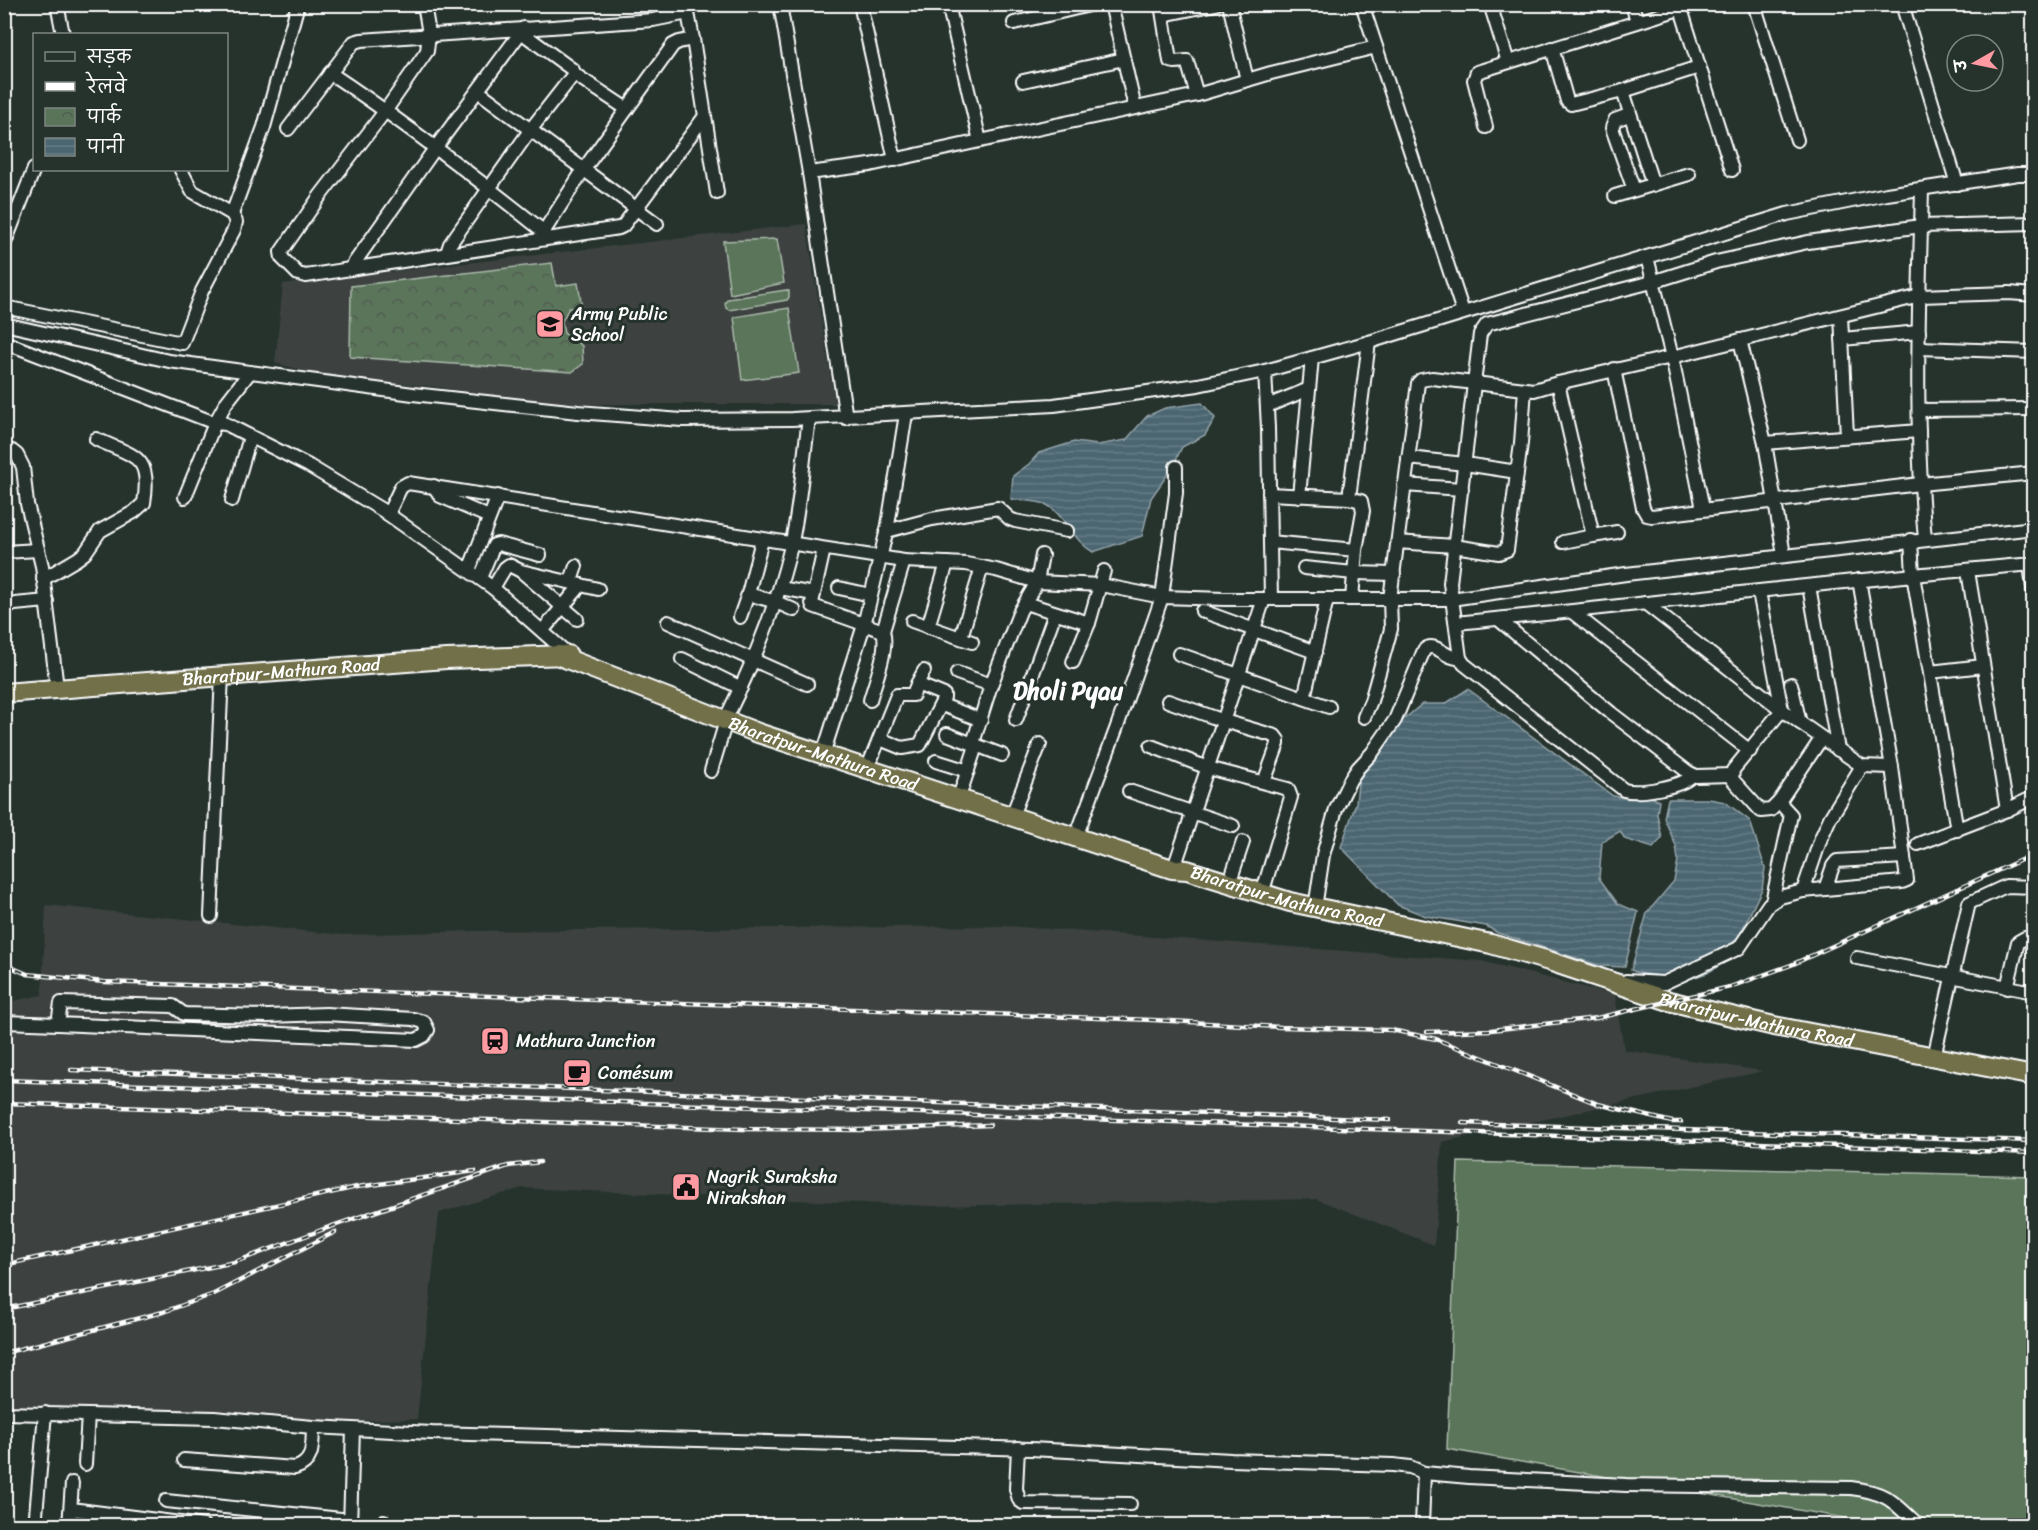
<svg xmlns="http://www.w3.org/2000/svg" width="2038" height="1530" font-family="Sriracha,'Playpen Sans Deva',sans-serif">
<defs>
<pattern id="park-crowns" width="20" height="18" patternUnits="userSpaceOnUse" patternTransform="scale(1.5)"><rect width="20" height="18" fill="#5a745a"/><path d="M2 6a3 3 0 1 1 6 0M12 15a3 3 0 1 1 6 0" fill="none" stroke="#525c52"/></pattern>
<pattern id="water-rules" width="6" height="5" patternUnits="userSpaceOnUse" patternTransform="scale(1.5)"><rect width="6" height="5" fill="#4b6671"/><path d="M0 2.5h6" fill="none" stroke="#667d86"/></pattern>
</defs>
<rect width="100%" height="100%" fill="#26332d"/>
<filter id="ink" filterUnits="userSpaceOnUse"><feTurbulence type="fractalNoise" baseFrequency=".0167" numOctaves="2"/><feDisplacementMap in="SourceGraphic" scale="12" xChannelSelector="R" yChannelSelector="G"/><feConvolveMatrix kernelMatrix="1 2 1 2 8 2 1 2 1" color-interpolation-filters="sRGB"/></filter>
<g filter="url(#ink)">
<g fill="#3c4240">
<polygon points="806,224 835,404 556,404 429,386 328,377 275,363 283,284"/>
<polygon points="46,905 343,935 472,931 1005,926 1481,961 1615,995 1624,1050 1763,1071 1442,1142 1434,1245 1316,1199 932,1206 522,1188 439,1213 417,1419 308,1422 5,1404 4,1003 42,995"/>
</g>
<g fill="#5a745a" stroke="#acbaac" stroke-width="1.5">
<polygon points="777,239 784,283 730,294 723,241"/>
<polygon points="786,290 789,291 789,297 787,300 729,310 726,308 725,303 728,299"/>
<polygon points="789,308 799,373 742,380 734,317"/>
<polygon points="1458,1162 2033,1176 2033,1525 1885,1525 1447,1449"/>
</g>
<polygon fill="url(#park-crowns)" stroke="#acbaac" stroke-width="1.5" points="552,263 556,286 578,283 582,308 569,308 562,321 564,333 582,346 583,364 572,372 350,357 351,286"/>
<g fill="url(#water-rules)" stroke="#93a3aa" stroke-width="1.5">
<path d="M1202,403L1215,418L1205,435L1182,447L1172,468L1151,498L1142,536L1093,552C1073,541 1064,513 1045,504C1036,500 1021,501 1011,499L1013,476L1029,464L1039,453L1074,442L1098,445L1126,440L1147,416L1165,408Z"/>
<polygon points="1468,689 1613,796 1627,798 1644,794 1659,800 1657,814 1662,838 1653,848 1625,839 1620,831 1602,842 1599,878 1618,904 1638,912 1625,967 1601,966 1498,933 1486,926 1426,916 1398,905 1341,847 1356,803 1359,775 1380,754 1396,726 1422,704 1445,704"/>
<polygon points="1668,799 1709,799 1725,802 1750,821 1765,868 1762,889 1727,961 1707,973 1686,980 1638,973 1631,970 1647,913 1674,881 1678,860 1676,846 1664,818"/>
</g>
<g fill="none" stroke-linecap="round" stroke-linejoin="round">
<g stroke="#fff" stroke-width="16">
<g id="minor">
<polyline points="57,4 63,34"/>
<polyline points="424,4 429,34 427,51 386,110 320,196 281,252 282,258 298,274 306,276 350,269 619,228 623,226 705,116"/>
<polyline points="685,4 688,13 693,39 717,193"/>
<polyline points="780,4 809,173 846,418"/>
<polyline points="860,4 895,160"/>
<polyline points="948,4 980,141 1197,95 1271,73 1376,47"/>
<polyline points="1111,4 1135,108"/>
<polyline points="1161,4 1170,61 1175,62 1187,61 1197,95"/>
<polyline points="1229,4 1247,80"/>
<polyline points="1362,4 1463,312"/>
<polyline points="1490,4 1508,62"/>
<polyline points="1632,4 1637,21"/>
<polyline points="1754,4 1797,140"/>
<polyline points="1902,4 1957,184"/>
<polyline points="1681,9 1732,170"/>
<polyline points="1163,15 1216,4"/>
<polyline points="1014,23 1094,4"/>
<polyline points="1552,48 1567,101 1571,104 1623,91 1699,67"/>
<path d="M330,73C404,122 474,176 543,231"/>
<polyline points="574,74 627,109"/>
<polyline points="1023,81 1124,59"/>
<polyline points="478,91 657,224"/>
<polyline points="1623,91 1653,185"/>
<polyline points="1629,115 1615,120 1612,128 1634,190"/>
<polyline points="1486,127 1474,80 1477,72 1695,4"/>
<polyline points="288,129 354,42 361,40 653,20 688,13"/>
<polyline points="809,173 870,165 980,141"/>
<path d="M1922,190C1919,306 1914,423 1925,539"/>
<polyline points="1615,196 1689,174"/>
<polyline points="232,214 264,127 298,4"/>
<polyline points="539,239 584,169 673,45 679,42 693,39"/>
<polyline points="4,245 34,169"/>
<polyline points="447,253 450,244 531,129 574,74 573,70 521,32"/>
<polyline points="1647,257 1672,357 1703,509"/>
<polyline points="350,269 436,147 524,28"/>
<polyline points="4,307 182,343 202,291 234,230 236,222 232,214 192,191 181,170"/>
<polyline points="1841,316 1847,436"/>
<polyline points="4,324 169,361 413,394 578,412 682,420 792,419 1054,405 1198,385 1265,371 1369,342 1787,214 1887,194 2018,174 2034,174"/>
<polyline points="1842,339 1919,332"/>
<polyline points="1740,340 1765,443 1784,555"/>
<polyline points="4,342 215,423 226,424 309,466 382,510 493,588 569,655"/>
<polyline points="1919,348 2034,352"/>
<polyline points="1614,369 1643,508 1647,515 1652,516 1920,484 2034,473"/>
<polyline points="1265,371 1268,428 1271,599"/>
<polyline points="1558,383 1672,357 1920,296 2009,293 2034,295"/>
<polyline points="1525,389 1534,390 1558,383 1593,536 1563,542"/>
<polyline points="1267,406 1309,389"/>
<polyline points="1919,410 2034,409"/>
<polyline points="1765,443 1919,431"/>
<polyline points="4,449 12,451 17,455 23,467 27,504 42,566 57,688"/>
<polyline points="1408,458 1465,464 1517,472"/>
<polyline points="1404,485 1462,489"/>
<polyline points="434,486 440,496 489,517"/>
<polyline points="1269,494 1349,498 1361,501 1363,511 1356,550 1352,599"/>
<polyline points="1299,496 1312,358"/>
<polyline points="185,497 215,423 226,403 250,372"/>
<polyline points="1349,498 1369,342"/>
<polyline points="232,500 250,437"/>
<polyline points="388,514 401,487 408,483 904,561 966,564 996,570 1037,582 1101,585 1162,597 1225,599 1451,599 1626,574 2034,528"/>
<polyline points="887,531 932,519 998,508 1010,519 1015,521 1067,531"/>
<polyline points="1593,536 1617,532"/>
<polyline points="1911,540 1913,575 1957,830"/>
<polyline points="1270,542 1356,550"/>
<path d="M824,549L812,603L813,606L883,631C889,648 875,682 870,700"/>
<polyline points="4,552 38,550"/>
<polyline points="2030,564 2034,596"/>
<polyline points="1304,568 1354,573 1394,574"/>
<polyline points="469,570 498,496"/>
<polyline points="1968,571 2007,810"/>
<polyline points="522,572 577,619"/>
<polyline points="480,578 494,545 498,544 540,555"/>
<path d="M43,579L77,559L85,553L100,531L134,512L144,503C152,454 134,457 96,439"/>
<polyline points="571,581 576,566"/>
<polyline points="1809,586 1838,750"/>
<polyline points="493,588 505,568 509,565 521,571 598,589"/>
<polyline points="780,588 814,594"/>
<polyline points="839,588 871,595"/>
<polyline points="1759,592 1782,710 1733,770 1732,779 1761,811 1771,810 1779,802 1821,739"/>
<polyline points="748,594 776,602 794,610"/>
<polyline points="1025,603 1089,623"/>
<polyline points="1645,603 1782,710 1862,766 1892,767"/>
<polyline points="4,605 47,601"/>
<polyline points="1202,611 1315,652"/>
<polyline points="1572,612 1750,751"/>
<polyline points="740,617 748,594 762,540"/>
<polyline points="1498,619 1611,713 1688,772 1696,776 1731,775"/>
<polyline points="912,621 972,642"/>
<polyline points="668,622 807,684"/>
<path d="M1456,623C1648,604 1841,580 2034,564"/>
<polyline points="928,627 947,563"/>
<polyline points="543,630 581,585"/>
<polyline points="883,631 904,561"/>
<polyline points="961,637 982,567"/>
<polyline points="1179,654 1329,707"/>
<polyline points="682,659 741,688"/>
<polyline points="1073,662 1089,623 1104,571"/>
<polyline points="1930,672 1983,666"/>
<polyline points="957,673 991,685"/>
<polyline points="1791,684 1800,723"/>
<polyline points="1304,698 1327,599"/>
<polyline points="1168,701 1224,721 1275,736 1278,740 1278,744 1264,782"/>
<polyline points="942,705 981,720"/>
<path d="M728,714C755,660 777,605 791,546C800,507 803,460 809,419"/>
<polyline points="1364,717 1371,701 1391,629 1390,599 1418,383 1421,380 1432,378 1525,389 1521,443 1507,550 1499,553 1454,546 1397,542"/>
<polyline points="1016,720 1055,613"/>
<polyline points="947,734 1002,755"/>
<polyline points="880,739 902,748 920,745 944,698 944,695 917,684 924,671"/>
<polyline points="1151,746 1208,768 1288,789 1291,797 1262,894"/>
<polyline points="825,748 864,625 888,525 906,414"/>
<polyline points="936,761 968,771"/>
<polyline points="870,762 897,695 913,695 917,684"/>
<polyline points="711,771 726,721"/>
<path d="M1692,775C1684,787 1638,794 1624,790L1464,664L1460,658L1450,583L1480,334L1487,324L1652,282L1716,262L1808,242L1921,226L2034,223"/>
<polyline points="961,791 975,749 974,740 991,685 1020,611 1037,582 1042,555"/>
<polyline points="1129,791 1233,826"/>
<polyline points="1015,808 1040,744"/>
<polyline points="1079,829 1118,724 1162,597 1176,493 1176,467"/>
<polyline points="1918,844 2007,810 2034,797"/>
<polyline points="1176,862 1264,599"/>
<polyline points="1229,884 1243,842"/>
<polyline points="1825,889 1833,866 1837,861 1904,857"/>
<polyline points="1803,891 1821,838 1830,818 1862,766"/>
<polyline points="1772,902 1791,815 1779,802"/>
<path d="M1315,908L1323,855L1336,809L1350,780L1358,768L1372,753L1395,720L1424,650C1436,640 1444,659 1460,658"/>
<polyline points="211,916 222,675"/>
<polyline points="1857,958 2034,992"/>
<polyline points="1626,981 1664,983 1739,948 1769,904 1780,897 1803,891 1902,882 1907,880 1892,767 1859,580"/>
<polyline points="2007,988 2018,942 2025,938 2034,939"/>
<polyline points="4,1022 58,1024 416,1040 424,1036 428,1030 424,1022 413,1019 326,1014 268,1016 184,1014 173,1006 61,1003 58,1024"/>
<polyline points="1934,1057 1969,903 2006,886 2034,887"/>
<path d="M4,1413L214,1418L313,1427L432,1433L1031,1449L1231,1460L1393,1465L1410,1467L1424,1473L1469,1477L1626,1485L1851,1488C1887,1492 1894,1502 1919,1526"/>
<polyline points="1018,1448 1016,1489 1019,1500 1023,1503 1130,1504"/>
<path d="M184,1460L295,1468C315,1462 312,1444 313,1427"/>
<polyline points="85,1464 88,1415"/>
<polyline points="166,1501 351,1520"/>
<polyline points="71,1509 204,1526"/>
<polyline points="35,1526 45,1413"/>
<polyline points="69,1526 72,1483"/>
<polyline points="350,1526 353,1429"/>
<polyline points="383,1526 384,1521"/>
<polyline points="1422,1526 1424,1473"/>
</g>
</g>
<g stroke="#fff" stroke-width="22">
<g id="highway">
<path id="s1" d="M557,655L758,733L1172,869L1187,870L1290,902L1491,944L1549,961L1669,1001L1710,1011L1774,1026L2034,1076"/>
<path id="s2" d="M4,693L446,659L568,655"/>
</g>
</g>
<use href="#minor" stroke="#26332d" stroke-width="12"/>
<use href="#highway" stroke="#716f4a" stroke-width="18"/>
<g stroke="#fff" stroke-width="4.5">
<g id="rail">
<polyline points="4,964 27,974 104,982 1153,1020 1281,1027 1391,1030 1436,1039 1598,1104 1672,1122 1681,1122"/>
<polyline points="1427,1032 1491,1030 1597,1018 1730,987 1791,965 2034,854"/>
<polyline points="71,1070 1390,1120"/>
<polyline points="4,1080 2034,1153"/>
<polyline points="4,1103 743,1129 860,1130 990,1125"/>
<polyline points="1462,1123 2034,1141"/>
<polyline points="4,1265 357,1187 475,1171"/>
<polyline points="4,1309 235,1262 324,1229 508,1166 540,1162"/>
<polyline points="4,1353 163,1312 214,1294 335,1232"/>
</g>
</g>
<use href="#rail" stroke="#26332d" stroke-width="2" stroke-dasharray="7" stroke-linecap="butt"/>
</g>
</g>
<defs>
<g id="school-square" transform="scale(1.5)"><rect x="-9" y="-9" width="18" height="18" rx="4" fill="#ff9aa2" stroke="#26332d"/><path d="M0-5L7-2L0 1L-7-2ZM-4 1L0 2.5L4 1V4Q0 6-4 4Z" fill="#111"/></g>
<g id="station-square" transform="scale(1.5)"><rect x="-9" y="-9" width="18" height="18" rx="4" fill="#ff9aa2" stroke="#26332d"/><path d="M-3-6H3Q5-6 5-4V2Q5 4 3 4L4.5 6H3L1.5 4h-3L-3 6H-4.5L-3 4Q-5 4-5 2V-4Q-5-6-3-6ZM-3.5-4v3h7v-3ZM-3.5 1v1.5H-2V1ZM2 1v1.5H3.5V1Z" fill="#111"/></g>
<g id="cafe-square" transform="scale(1.5)"><rect x="-9" y="-9" width="18" height="18" rx="4" fill="#ff9aa2" stroke="#26332d"/><path d="M-5.5-4.5H6V0H3Q3 3.5 0 3.5H-2.5Q-5.5 3.5-5.5 0ZM3-3.2v2h1.7v-2ZM-6 4.5H4V6H-6Z" fill="#111"/></g>
<g id="civic-square" transform="scale(1.5)"><rect x="-9" y="-9" width="18" height="18" rx="4" fill="#ff9aa2" stroke="#26332d"/><path d="M-.6-6.5H3V-4.5H.6V-3L4-1V1h2V6H-6V1h2V-1L-.6-3ZM-1.2 2.5V6h2.4V2.5Z" fill="#111"/></g>
</defs>
<g fill-rule="evenodd">
<use href="#school-square" x="550" y="324"/>
<use href="#station-square" x="495" y="1041"/>
<use href="#cafe-square" x="577" y="1073"/>
<use href="#civic-square" x="686" y="1187"/>
</g>
<g text-anchor="middle" dominant-baseline="central" stroke-width="6" stroke-linejoin="round" paint-order="stroke">
<g font-size="18" fill="#fff" stroke="#26332d" text-anchor="start">
<text x="571" y="314">Army Public<tspan x="571" dy="21">School</tspan></text>
<text x="516" y="1041">Mathura Junction</text>
<text x="598" y="1073">Comésum</text>
<text x="707" y="1177">Nagrik Suraksha<tspan x="707" dy="21">Nirakshan</tspan></text>
</g>
<g font-size="18" fill="#fff" stroke="#26332d">
<text stroke="none"><textPath href="#s2" startOffset="278">Bharatpur-Mathura Road</textPath></text>
<text stroke="none"><textPath href="#s1" startOffset="284">Bharatpur-Mathura Road</textPath></text>
<text stroke="none"><textPath href="#s1" startOffset="770">Bharatpur-Mathura Road</textPath></text>
<text stroke="none"><textPath href="#s1" startOffset="1256">Bharatpur-Mathura Road</textPath></text>
</g>
<g font-size="24" font-weight="bold" fill="#fff" stroke="#26332d">
<text x="1068" y="691">Dholi Pyau</text>
</g>
</g>
<rect width="2038" height="1530" fill="none" stroke="#26332d" stroke-width="24"/>
<rect x="12" y="12" width="2014" height="1506" fill="none" stroke="#fff" stroke-width="2" filter="url(#ink)"/>
<rect x="33" y="33" width="195" height="138" fill="#26332d" stroke="#7d8581" stroke-width="1.5"/>
<rect x="45" y="52" width="30" height="9" fill="#26332d" stroke="#7d8581" stroke-width="1.5"/>
<text x="87" y="63" font-size="18" fill="#ffffff">सड़क</text>
<rect x="45" y="82" width="30" height="9" fill="#ffffff" stroke="#7d8581" stroke-width="1.5"/>
<text x="87" y="93" font-size="18" fill="#ffffff">रेलवे</text>
<rect x="45" y="108" width="30" height="18" fill="url(#park-crowns)" stroke="#7d8581" stroke-width="1.5"/>
<text x="87" y="123" font-size="18" fill="#ffffff">पार्क</text>
<rect x="45" y="138" width="30" height="18" fill="url(#water-rules)" stroke="#7d8581" stroke-width="1.5"/>
<text x="87" y="153" font-size="18" fill="#ffffff">पानी</text>
<g transform="translate(1975 63) rotate(261)"><circle r="28" fill="#26332d" stroke="#7d8581" stroke-width="1.5"/>
<path d="M0-4.5L10 22L0 15L-10 22Z" fill="#ff9aa2"/>
<text y="-9" font-size="16" font-weight="bold" text-anchor="middle" fill="#ffffff">उ</text>
</g>
</svg>
